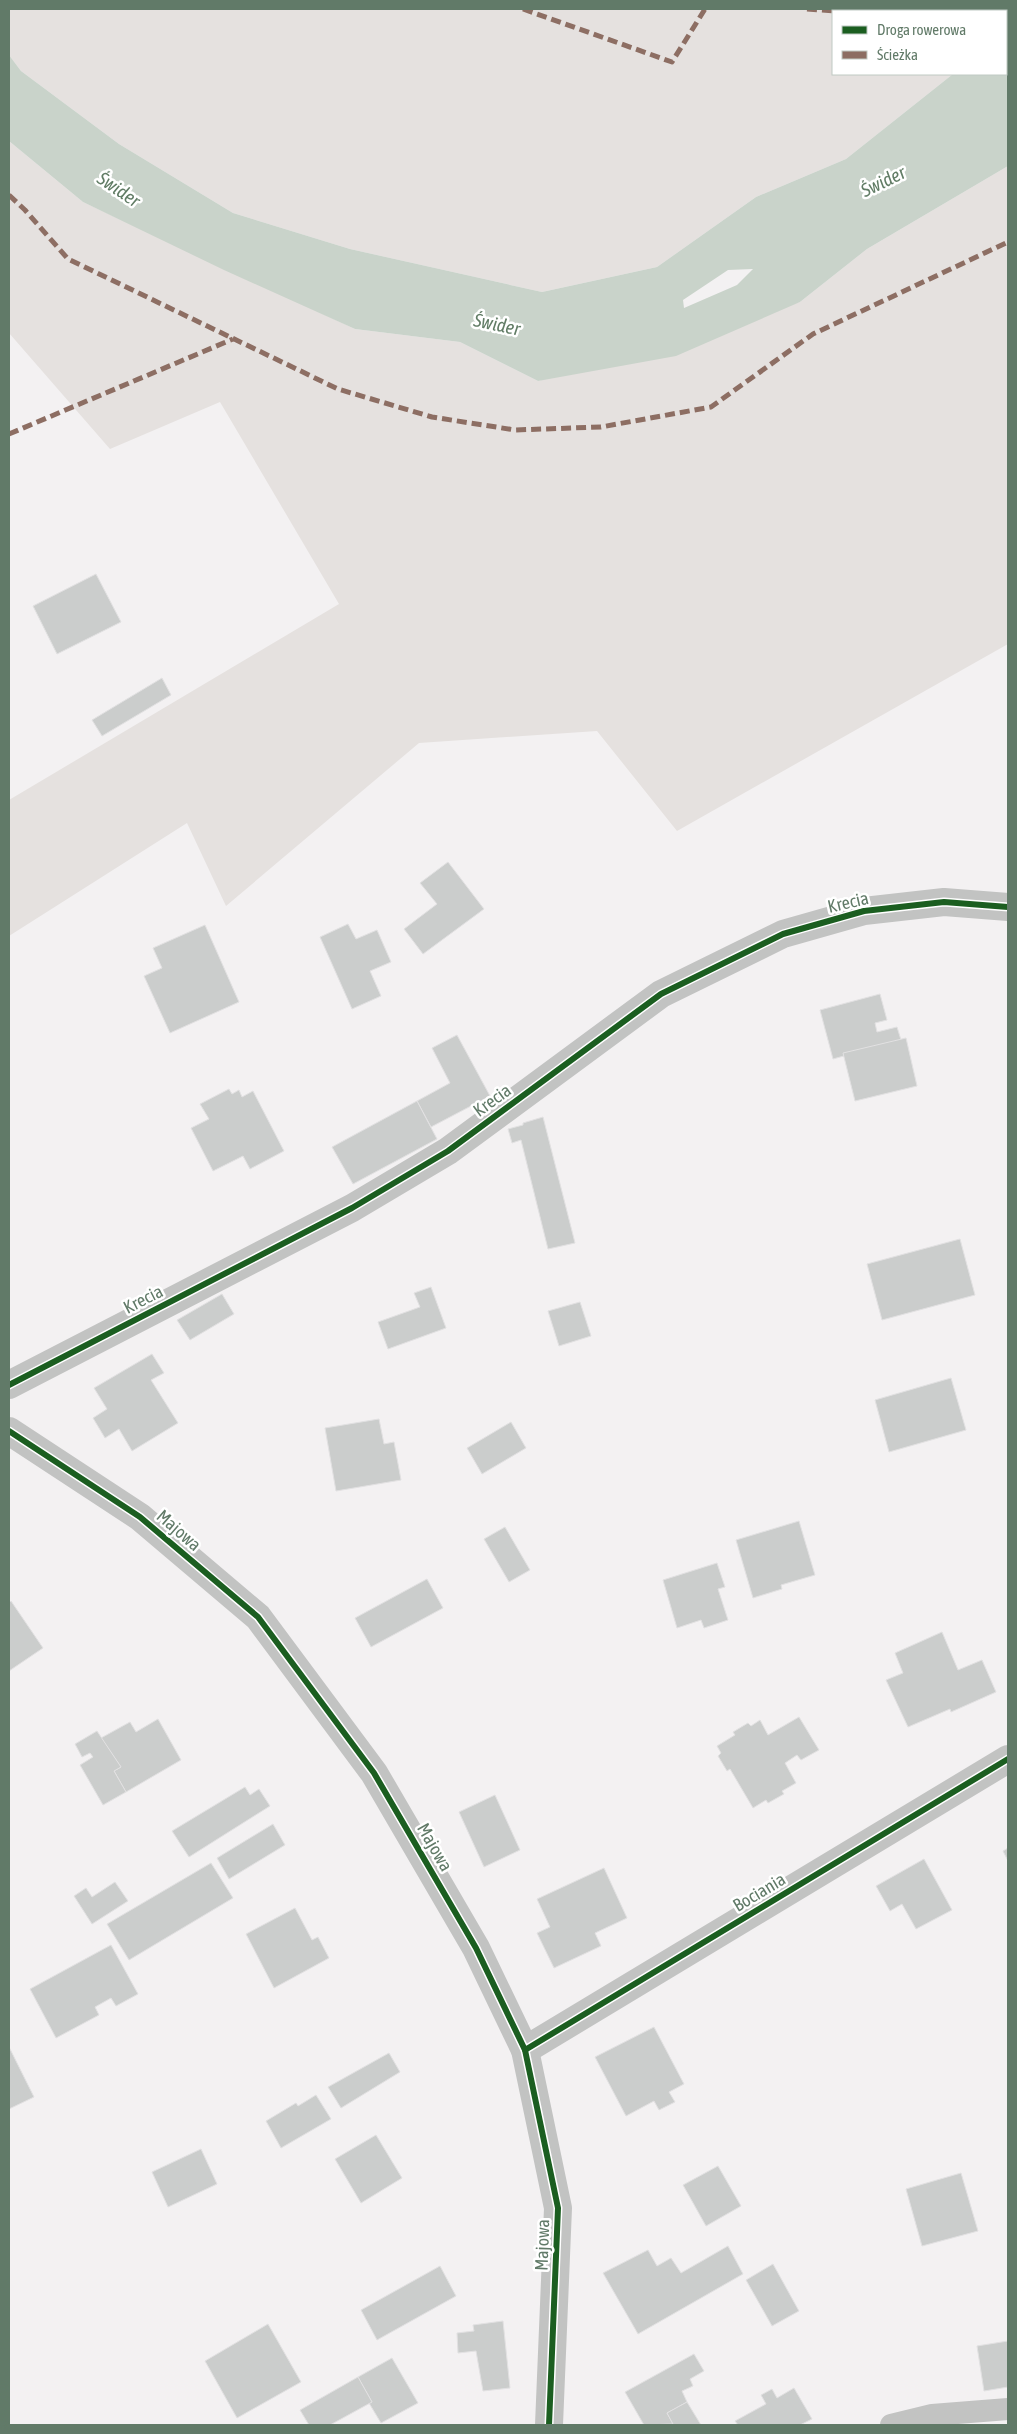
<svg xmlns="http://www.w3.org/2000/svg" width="1017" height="2434" font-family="'Asap Condensed',sans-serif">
<rect width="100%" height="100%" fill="#f3f1f2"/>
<g fill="#e5e1df">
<polygon points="9,9 1008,9 1008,29 1006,31 1006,11 833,11 833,74 953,74 846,159 756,197 657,267 542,292 350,249 233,213 119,144 21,71 9,55"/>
<polygon points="9,141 83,202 355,329 460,342 538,381 800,302 867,249 1008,166 1008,644 677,831 597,731 419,743 226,906 187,823 9,936 9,800 339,604 220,402 110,449 9,333"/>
</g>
<path fill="#c9d3ca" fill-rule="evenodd" d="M1008,29V166L867,249L800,302L676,356L538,381L460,342L355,329L224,270L83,202L9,141V55L21,71L119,144L233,213L350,249L542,292L657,267L756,197L846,159L953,74H1006V31ZM753,269L737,285L684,308L683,300L728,270Z"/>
<g fill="#cbcdcc" stroke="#e2e1e2">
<polygon points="96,574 121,622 57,654 33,606"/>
<polygon points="162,678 171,695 102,736 92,720"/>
<polygon points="448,862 484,909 423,954 404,929 437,904 420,883"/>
<polygon points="348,924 356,939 377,930 391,962 370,971 381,996 352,1009 320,937"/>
<polygon points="205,925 239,1002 170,1033 144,976 162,968 153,948"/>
<polygon points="880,994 887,1020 875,1023 877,1032 897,1027 901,1040 833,1059 820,1010"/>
<polygon points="457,1035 490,1096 431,1127 417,1101 450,1083 432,1048"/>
<polygon points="906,1038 917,1086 855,1101 843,1053"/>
<polygon points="229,1089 232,1094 239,1090 242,1097 253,1091 284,1151 250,1169 243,1156 213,1171 191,1128 209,1119 200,1104"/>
<polygon points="417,1101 437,1139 353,1184 332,1147"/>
<polygon points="543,1117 575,1243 548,1249 521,1140 512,1143 508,1129 523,1125 523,1123"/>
<polygon points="960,1239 975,1295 882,1320 867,1264"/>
<polygon points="431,1287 446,1328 388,1349 378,1322 420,1307 414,1293"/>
<polygon points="222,1294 234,1314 190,1340 177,1320"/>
<polygon points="580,1302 591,1336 559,1346 548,1311"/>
<polygon points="152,1354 164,1373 151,1380 178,1423 132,1451 119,1429 105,1438 93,1418 107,1409 94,1388"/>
<polygon points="951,1378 966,1430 889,1452 875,1400"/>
<polygon points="379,1419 384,1444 394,1442 401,1480 336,1491 325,1428"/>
<polygon points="511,1422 526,1448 482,1474 467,1448"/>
<polygon points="799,1521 815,1575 781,1585 782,1589 753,1598 736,1540"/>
<polygon points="505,1527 530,1570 509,1582 484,1539"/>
<polygon points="717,1563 725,1587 718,1589 728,1620 704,1628 701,1620 677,1628 663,1580"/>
<polygon points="427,1579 443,1608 371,1647 355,1618"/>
<polygon points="11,1601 43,1648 9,1671 9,1603"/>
<polygon points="942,1632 958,1670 982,1660 996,1692 951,1712 950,1709 908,1727 886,1680 903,1673 895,1653"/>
<polygon points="799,1717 819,1750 801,1760 797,1755 785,1763 796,1783 782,1791 784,1794 768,1803 766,1800 753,1808 730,1769 727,1771 718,1756 721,1753 717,1746 735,1735 733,1732 748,1723 751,1726 760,1720 768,1735"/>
<polygon points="158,1719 181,1760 126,1792 114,1771 121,1767 101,1738 130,1722 136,1732"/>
<polygon points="97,1731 121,1767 114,1771 126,1792 103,1805 80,1765 93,1757 90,1753 82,1757 75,1744"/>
<polygon points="245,1787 250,1795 259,1789 270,1806 189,1857 172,1831"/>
<polygon points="495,1795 520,1850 484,1867 459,1812"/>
<polygon points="273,1824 285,1845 229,1879 217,1858"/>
<polygon points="1008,1848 1008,1861 1003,1851"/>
<polygon points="924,1859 952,1910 916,1929 902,1904 890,1911 876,1886"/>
<polygon points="211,1863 233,1898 129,1960 107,1924"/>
<polygon points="604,1868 627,1918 595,1933 601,1946 554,1968 537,1933 550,1927 537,1899"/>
<polygon points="115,1882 128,1901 92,1924 74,1896 86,1888 92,1897"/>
<polygon points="295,1908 312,1940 318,1937 329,1958 274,1988 246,1934"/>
<polygon points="111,1945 138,1994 116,2006 111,1998 95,2007 99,2015 56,2038 30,1989"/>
<polygon points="654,2027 684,2084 669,2092 675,2102 659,2110 654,2101 626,2116 595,2057"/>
<polygon points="9,2047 34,2097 9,2109"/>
<polygon points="389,2053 400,2072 341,2108 328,2087"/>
<polygon points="316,2095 331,2119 281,2148 266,2121 296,2103 298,2106"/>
<polygon points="376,2135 402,2178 361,2203 335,2159"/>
<polygon points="201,2149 217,2184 168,2207 152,2172"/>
<polygon points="718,2166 741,2206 706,2226 683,2185"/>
<polygon points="961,2173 978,2231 922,2246 906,2189"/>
<polygon points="728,2246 743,2274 638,2334 603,2273 648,2250 657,2266 671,2258 681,2273"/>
<polygon points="773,2264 799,2311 772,2326 746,2280"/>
<polygon points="440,2266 456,2296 377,2340 361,2310"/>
<polygon points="503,2321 510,2388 483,2391 476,2351 458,2353 457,2333 474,2331 473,2325"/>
<polygon points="268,2324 301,2382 237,2418 205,2361"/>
<polygon points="1008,2341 1008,2387 984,2391 977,2346"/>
<polygon points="694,2354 704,2371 690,2379 693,2386 682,2391 687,2402 667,2413 673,2424 644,2425 625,2392"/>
<polygon points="392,2358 418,2403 381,2423 369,2403 372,2402 358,2377"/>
<polygon points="358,2377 372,2402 330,2425 309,2425 300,2410"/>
<polygon points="794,2388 812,2419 800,2425 738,2425 735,2421 766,2404 761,2395 772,2389 777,2398"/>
<polygon points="687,2402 701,2425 672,2425 673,2424 667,2413"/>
</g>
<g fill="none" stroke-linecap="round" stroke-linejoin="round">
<polyline stroke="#c2c3c2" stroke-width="22" points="891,2425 932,2415 1008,2409"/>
<g stroke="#c2c3c2" stroke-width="28">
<polyline points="9,1385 352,1208 448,1151 661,994 783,934 864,911 944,902 1008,907"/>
<polyline points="9,1431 140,1517 258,1617 374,1773 476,1948 525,2050 558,2208 549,2425"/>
<polyline points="525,2050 1008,1759"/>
</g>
<g stroke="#8d6e63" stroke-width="5" stroke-dasharray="10 5" stroke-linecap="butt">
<polyline points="523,9 672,62 705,9"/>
<polyline points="807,9 836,11"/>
<polyline points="882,11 888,9"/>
<polyline points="9,195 25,210 68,259 338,389 432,417 515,430 601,427 711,407 813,334 1008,242"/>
<polyline points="9,434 233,339"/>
</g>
<g stroke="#fff" stroke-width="9">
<g id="cycleway">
<polyline points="9,1385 352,1208 448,1151 661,994 783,934 864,911 944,902 1008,907"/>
<polyline points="9,1431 140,1517 258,1617 374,1773 476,1948 525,2050 558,2208 549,2425"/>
<polyline points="525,2050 1008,1759"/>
</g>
</g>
<use href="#cycleway" stroke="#1b5e20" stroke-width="6"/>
</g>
<g text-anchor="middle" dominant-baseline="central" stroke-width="5" stroke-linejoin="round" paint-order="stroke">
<g font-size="18" fill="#617a68" stroke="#fff">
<text transform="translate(848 902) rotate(-13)">Krecia</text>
<text transform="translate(492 1100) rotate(-36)">Krecia</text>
<text transform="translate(143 1299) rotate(-27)">Krecia</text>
<text transform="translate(179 1530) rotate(41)">Majowa</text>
<text transform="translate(435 1847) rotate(60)">Majowa</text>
<text transform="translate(759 1892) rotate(-31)">Bociania</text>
<text transform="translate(542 2245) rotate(-88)">Majowa</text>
</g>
<g font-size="19" font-style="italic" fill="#617c65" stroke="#fff">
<text transform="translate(883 181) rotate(-26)">Świder</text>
<text transform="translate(119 189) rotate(34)">Świder</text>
<text transform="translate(497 324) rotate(12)">Świder</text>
</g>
</g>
<rect width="1017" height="2434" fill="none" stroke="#617a68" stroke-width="20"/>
<rect x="832" y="10" width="175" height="65" fill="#ffffff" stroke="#c0cac3"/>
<rect x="842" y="26" width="25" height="8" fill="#1b5e20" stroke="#c0cac3"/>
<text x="877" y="35" font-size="15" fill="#617a68">Droga rowerowa</text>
<rect x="842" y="51" width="25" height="8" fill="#8d6e63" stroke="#c0cac3"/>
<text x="877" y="60" font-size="15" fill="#617a68">Ścieżka</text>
</svg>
